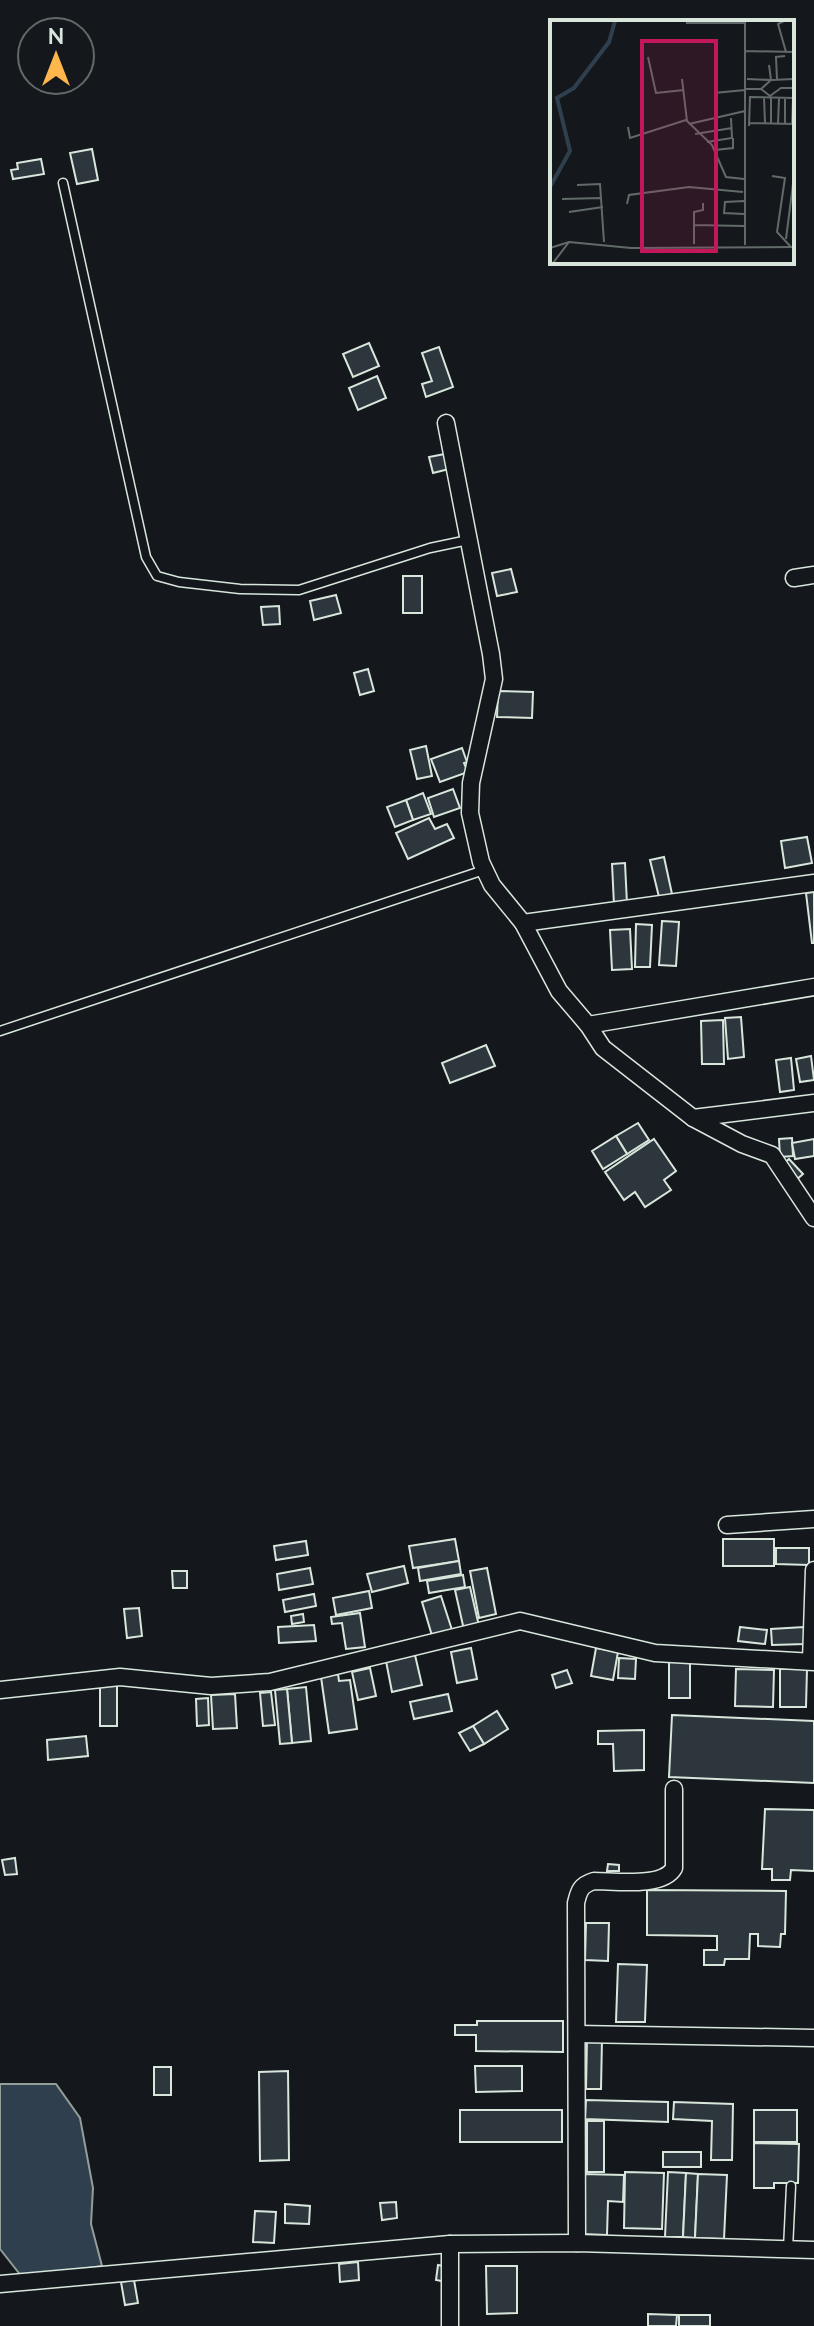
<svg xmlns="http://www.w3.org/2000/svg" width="814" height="2326" font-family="'Nunito Sans',sans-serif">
<rect width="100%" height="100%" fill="#14181c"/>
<polygon fill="#2f3f4d" stroke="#939e99" stroke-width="2" points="0,2084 56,2084 80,2118 93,2188 91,2224 102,2266 22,2277 0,2249"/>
<g fill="#2c363c" stroke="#d8e6dc" stroke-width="2">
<polygon points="92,149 98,180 77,184 70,153"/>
<polygon points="41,159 44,174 13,179 11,170 18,169 17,163"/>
<polygon points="369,343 379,366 353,377 343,354"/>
<polygon points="439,347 453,387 426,397 422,384 432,381 422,353"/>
<polygon points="377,376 386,398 358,410 349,388"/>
<polygon points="450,453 453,468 433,473 429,457"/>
<polygon points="511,569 517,592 497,596 492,573"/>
<rect x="403" y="576" width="19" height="37"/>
<polygon points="336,595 341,613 314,620 310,601"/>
<polygon points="279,606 280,624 263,625 261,607"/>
<polygon points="368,669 374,691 360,695 354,673"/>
<polygon points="498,691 533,692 532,718 497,717"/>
<polygon points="426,746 432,776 417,779 410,750"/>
<polygon points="462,748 467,762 464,763 468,772 440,782 431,759"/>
<polygon points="453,789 460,808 434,817 428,798"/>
<polygon points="423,793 431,814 413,820 406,800"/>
<polygon points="406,800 413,820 395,827 387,807"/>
<polygon points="429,818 435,829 447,824 454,838 408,859 396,833"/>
<polygon points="807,837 812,863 785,868 781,841"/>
<polygon points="664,857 672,894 659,897 650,860"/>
<polygon points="625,863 627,904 614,905 612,864"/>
<polygon points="814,892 814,943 812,943 806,893"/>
<polygon points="662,921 679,922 676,966 659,965"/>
<polygon points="636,924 652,925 650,967 635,967"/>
<polygon points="630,929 632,969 612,970 610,930"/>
<polygon points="741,1017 744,1057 728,1059 725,1018"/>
<polygon points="723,1020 724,1064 702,1064 701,1021"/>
<polygon points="486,1045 495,1066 450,1083 442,1063"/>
<polygon points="811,1056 814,1080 800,1082 796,1059"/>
<polygon points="791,1058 794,1090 780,1092 776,1060"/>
<polygon points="638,1123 649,1140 627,1154 616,1136"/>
<polygon points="616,1136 627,1154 603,1169 592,1151"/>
<polygon points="792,1138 793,1156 780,1157 779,1139"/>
<polygon points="654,1139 676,1171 664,1180 671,1190 645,1207 635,1192 624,1200 605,1172"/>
<polygon points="814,1139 814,1156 795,1159 792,1143"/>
<polygon points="789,1159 803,1174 795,1181 781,1166"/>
<polygon points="455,1539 459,1561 413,1568 409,1546"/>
<rect x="723" y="1539" width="51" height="27"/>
<polygon points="306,1541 308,1555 276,1560 274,1546"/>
<polygon points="776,1548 809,1548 809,1565 776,1564"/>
<polygon points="459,1561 461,1574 420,1581 418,1568"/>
<polygon points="404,1566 408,1583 372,1592 367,1574"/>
<polygon points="310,1568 313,1584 279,1590 277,1574"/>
<polygon points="487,1568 496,1614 479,1618 470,1571"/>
<polygon points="172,1571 187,1571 187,1588 173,1588"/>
<polygon points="463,1575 465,1587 429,1593 427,1581"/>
<polygon points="470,1587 479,1626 464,1630 455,1590"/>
<polygon points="369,1591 372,1608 336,1615 333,1598"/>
<polygon points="314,1594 316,1606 285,1612 283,1600"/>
<polygon points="441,1596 453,1633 433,1639 422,1602"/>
<polygon points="139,1608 142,1636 127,1638 124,1609"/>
<polygon points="360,1613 365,1647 346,1649 342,1623 332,1624 331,1617"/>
<polygon points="303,1614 304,1622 292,1624 291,1616"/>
<polygon points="314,1625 316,1641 279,1643 278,1627"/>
<polygon points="740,1627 767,1630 765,1644 738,1641"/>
<polygon points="804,1627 805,1644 772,1645 771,1629"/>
<polygon points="471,1648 477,1679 457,1683 451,1652"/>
<polygon points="596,1648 618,1652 613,1680 591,1676"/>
<polygon points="415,1655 422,1685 392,1692 386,1661"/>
<polygon points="619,1658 636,1659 635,1679 618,1678"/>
<rect x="669" y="1660" width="21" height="38"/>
<polygon points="370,1668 376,1696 358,1700 352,1672"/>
<polygon points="736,1669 774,1670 773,1707 735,1706"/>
<polygon points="780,1669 807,1669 806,1707 780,1707"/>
<polygon points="567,1670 572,1683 556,1688 552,1675"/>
<polygon points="338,1674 339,1681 350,1680 357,1729 329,1733 321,1677"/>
<rect x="100" y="1685" width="17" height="41"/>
<polygon points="306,1687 311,1741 292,1743 287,1689"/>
<polygon points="287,1689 292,1743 280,1744 275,1690"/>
<polygon points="271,1692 275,1725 263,1726 260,1693"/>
<polygon points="235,1694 237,1728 213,1729 211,1695"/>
<polygon points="448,1694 452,1711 414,1719 410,1702"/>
<polygon points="208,1698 209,1725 197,1726 196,1699"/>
<polygon points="497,1711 508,1729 484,1744 473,1726"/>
<polygon points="672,1715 814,1721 814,1783 669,1777"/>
<polygon points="473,1726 484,1744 470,1751 459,1733"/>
<polygon points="644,1730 644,1770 614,1771 613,1744 598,1744 598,1731"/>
<polygon points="86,1736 88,1756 48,1760 47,1740"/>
<polygon points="765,1809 814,1810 814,1871 791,1870 790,1880 772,1880 772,1869 762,1869"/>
<polygon points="15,1858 17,1874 5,1875 2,1860"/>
<polygon points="608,1864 619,1865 619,1871 607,1871"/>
<polygon points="647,1890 786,1891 785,1934 781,1934 780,1947 758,1946 758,1934 750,1934 749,1959 725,1959 724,1965 704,1965 704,1950 717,1950 717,1936 647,1935"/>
<polygon points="586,1923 609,1923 608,1961 585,1960"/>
<polygon points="618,1964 647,1965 645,2022 616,2022"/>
<polygon points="477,2021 563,2021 563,2052 476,2051 476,2035 455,2035 455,2025 477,2025"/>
<polygon points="587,2039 602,2039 601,2089 586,2089"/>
<polygon points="475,2066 522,2066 522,2091 476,2092"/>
<rect x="154" y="2067" width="17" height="28"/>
<polygon points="288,2071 289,2160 260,2161 259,2072"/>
<polygon points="586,2100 668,2102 668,2122 585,2119"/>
<polygon points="674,2102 733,2104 732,2160 711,2160 712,2121 673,2119"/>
<rect x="460" y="2110" width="102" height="32"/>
<rect x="754" y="2110" width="43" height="32"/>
<rect x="587" y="2121" width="17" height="51"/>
<polygon points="754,2143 799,2144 798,2183 774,2183 774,2188 754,2188"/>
<rect x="663" y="2152" width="38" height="15"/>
<polygon points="625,2172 664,2173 662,2229 624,2228"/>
<polygon points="668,2172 686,2173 683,2237 665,2237"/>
<polygon points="686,2173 698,2174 695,2238 683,2237"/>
<polygon points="582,2174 624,2175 623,2202 608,2201 607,2235 581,2234"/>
<polygon points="698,2174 727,2175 724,2239 695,2238"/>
<polygon points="396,2202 397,2218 382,2220 380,2203"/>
<polygon points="285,2204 310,2206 309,2224 285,2223"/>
<polygon points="255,2211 276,2212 274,2243 253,2242"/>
<polygon points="358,2262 359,2280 340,2282 339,2264"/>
<polygon points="438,2265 449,2267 447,2282 436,2280"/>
<polygon points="486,2266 517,2266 517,2313 487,2314"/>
<polygon points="134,2280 138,2303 125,2305 121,2282"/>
<polygon points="648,2314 677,2315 676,2326 648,2326"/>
<rect x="679" y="2315" width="31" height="11"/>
</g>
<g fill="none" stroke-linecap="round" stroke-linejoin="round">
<g stroke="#d8e6dc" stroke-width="11">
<g id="service">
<polyline points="63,183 146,557 157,576 179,582 240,589 299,590 430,548 468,540"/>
<polyline points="0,1031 484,870"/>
<polyline points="788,2249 791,2186"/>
</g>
</g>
<g stroke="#d8e6dc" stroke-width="19">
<g id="minor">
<polyline points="446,423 491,654 494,679 471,783 470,813 481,862 492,885 523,923 559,991 588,1025 603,1048 693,1118 742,1144 772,1155 814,1218"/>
<polyline points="794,578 814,575"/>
<polyline points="523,923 814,883"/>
<polyline points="588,1025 814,987"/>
<polyline points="693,1118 814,1103"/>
<polyline points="727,1525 814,1519"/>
<polyline points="811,1661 814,1570"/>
<polyline points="0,1690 120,1677 211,1686 270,1682 520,1621 655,1653 814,1662"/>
<polyline points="577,2034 814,2038"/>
<path d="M577,2243L576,1903C579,1890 581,1885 594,1881C615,1881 663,1888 674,1868V1789"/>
<polyline points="0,2284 450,2244 577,2243 814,2250"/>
<polyline points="450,2326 450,2244"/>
</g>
</g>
<use href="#service" stroke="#14181c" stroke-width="8"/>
<use href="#minor" stroke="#14181c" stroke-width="16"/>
</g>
<g transform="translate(550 20)">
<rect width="244" height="244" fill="#14181c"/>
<path fill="none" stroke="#2f3f4d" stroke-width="4" d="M0,167L20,131L7,78L24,68L59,22L65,1"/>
<path fill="none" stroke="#626a69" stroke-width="2" d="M234,1L228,4L236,32M136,3H195M195,31L244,32M98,37L106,73L134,70M132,59L137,101L162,125L176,157L194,159M197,59L221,60L219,45M227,59L226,37L235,36M195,69H211L220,76M211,69L221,60L244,59M164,73L195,70M220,76L231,68H244M214,77L215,103M199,103L244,104M221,103V77M139,104L195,91M228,104L229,78M235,104V78M242,104L243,78M199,106L200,77L244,78M78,107L80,118L136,100M145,114L182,108M157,122L182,118L181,98M165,130L183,128V118M222,156L235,158L227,212L241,227M27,165L50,164L54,222M12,179L52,178M77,184L79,175L139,167L193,172M19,192L53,187M194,194L174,193L175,182L194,181M144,205L194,206M236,219L244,156M144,224V192L153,190V183M195,225V1M0,228L19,222L81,228L244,227M3,243L19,222"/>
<path fill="#c2185b" fill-opacity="0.15" stroke="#c2185b" stroke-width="4" d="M92,21H166V231H92Z"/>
<rect width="244" height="244" fill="none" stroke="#d8e6dc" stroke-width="4"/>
</g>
<g transform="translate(56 56)"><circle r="38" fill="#14181c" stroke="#626a69" stroke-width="2"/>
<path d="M0-6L14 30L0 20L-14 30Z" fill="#ffb74d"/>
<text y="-12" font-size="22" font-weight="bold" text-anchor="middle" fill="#d8e6dc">N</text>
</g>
</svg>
